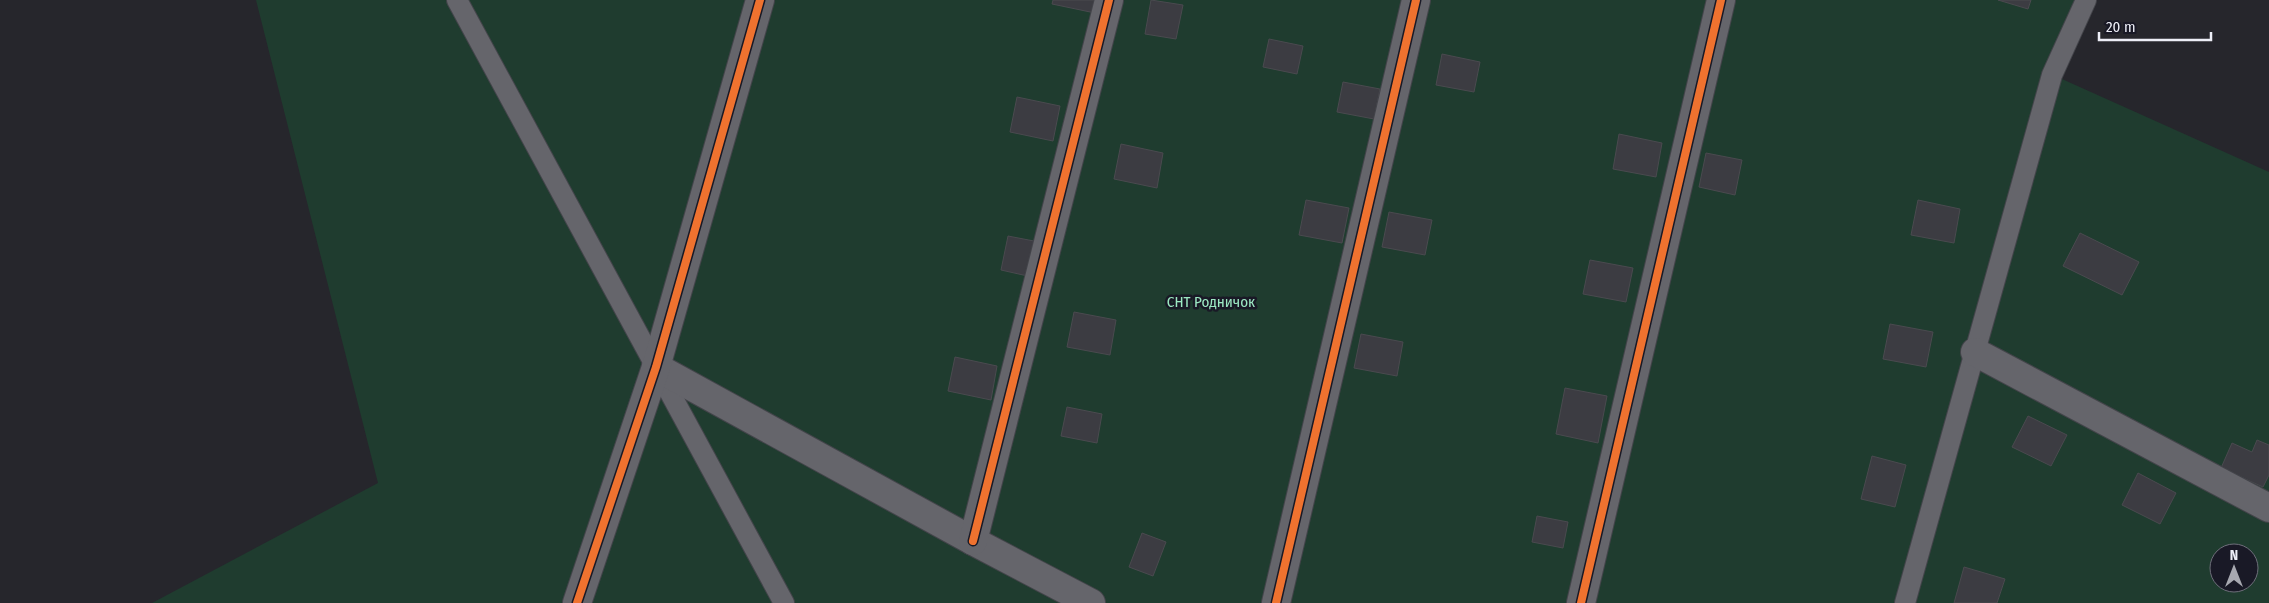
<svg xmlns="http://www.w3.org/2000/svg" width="2269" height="603" font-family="'Fira Sans Condensed',sans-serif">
<rect width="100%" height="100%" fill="#26262c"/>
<path fill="#1f3c2f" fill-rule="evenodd" d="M256,0H2086L2053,75L2269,172V603H152L378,483ZM2219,553H2249V583H2219Z"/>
<g fill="#3c3c42" stroke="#4a4a4f">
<polygon points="1053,0 1097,0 1095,13 1052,4"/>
<polygon points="1151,0 1183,5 1176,39 1145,34"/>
<polygon points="1998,0 2031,0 2028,9"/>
<polygon points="1269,39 1303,46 1297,74 1263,67"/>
<polygon points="1442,54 1480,62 1474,92 1436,85"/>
<polygon points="1343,82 1380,89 1374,119 1337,112"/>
<polygon points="1017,97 1060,106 1053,141 1010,132"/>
<polygon points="1619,134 1662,143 1656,177 1613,169"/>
<polygon points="1121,144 1163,153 1157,188 1114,179"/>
<polygon points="1706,153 1742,160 1735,195 1699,187"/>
<polygon points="1306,200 1349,208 1342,243 1299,235"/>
<polygon points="1918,200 1960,209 1954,243 1911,235"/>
<polygon points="1389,212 1432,220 1425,255 1382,247"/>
<polygon points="2080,233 2139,262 2122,295 2063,266"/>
<polygon points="1008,236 1039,242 1032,277 1001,270"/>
<polygon points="1590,260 1633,268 1626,302 1583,294"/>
<polygon points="1074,312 1116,320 1110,355 1067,347"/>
<polygon points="1890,324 1933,332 1926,367 1883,359"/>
<polygon points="1361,334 1403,342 1397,376 1354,368"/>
<polygon points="955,357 997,366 991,400 948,391"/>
<polygon points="1565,388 1607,396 1598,443 1556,434"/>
<polygon points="1067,407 1102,414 1097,443 1061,436"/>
<polygon points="2028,416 2067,435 2051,466 2012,447"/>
<polygon points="2257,440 2269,445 2269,475 2263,487 2221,468 2232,443 2252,452"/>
<polygon points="1872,456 1906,465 1895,507 1861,499"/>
<polygon points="2138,473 2176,493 2160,524 2122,505"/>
<polygon points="1537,516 1568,522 1563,548 1532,542"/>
<polygon points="1142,533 1166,542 1153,576 1129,567"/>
<polygon points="1964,567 2005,579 1997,603 1954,603"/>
</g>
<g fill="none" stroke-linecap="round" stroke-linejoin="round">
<g stroke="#43444a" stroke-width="22">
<g id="service">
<polyline points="457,0 784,603"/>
<polyline points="1905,603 2052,75 2086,0"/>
</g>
</g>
<g stroke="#43444a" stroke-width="30">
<g id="minor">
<polyline points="1975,352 2269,508"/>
<polyline points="656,367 973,541 1091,603"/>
<polyline points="973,541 1109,0"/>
<polyline points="577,603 656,367 760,0"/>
<polyline points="1276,603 1416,0"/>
<polyline points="1581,603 1721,0"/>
</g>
</g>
<use href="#service" stroke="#65656b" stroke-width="20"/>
<use href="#minor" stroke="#65656b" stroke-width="28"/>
<g stroke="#191926" stroke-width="11">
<g id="cycleway">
<polyline points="973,541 1109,0"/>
<polyline points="577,603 656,367 760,0"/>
<polyline points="1276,603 1416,0"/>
<polyline points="1581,603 1721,0"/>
</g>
</g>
<use href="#cycleway" stroke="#ef722f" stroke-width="8"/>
</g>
<g text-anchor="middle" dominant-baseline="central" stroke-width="5" stroke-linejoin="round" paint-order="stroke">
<g font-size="15" fill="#9ce9c3" stroke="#191926">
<text x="1211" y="302">СНТ Родничок</text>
</g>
</g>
<g transform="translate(2234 568)"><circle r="24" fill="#191926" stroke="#6e6e7a"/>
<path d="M0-4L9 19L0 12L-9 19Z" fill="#a7a8b0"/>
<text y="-8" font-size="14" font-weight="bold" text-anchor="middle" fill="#edeef7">N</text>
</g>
<path d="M2099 32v8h112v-8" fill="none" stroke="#edeef7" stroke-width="2.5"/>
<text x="2106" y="32" font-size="15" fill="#edeef7" stroke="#191926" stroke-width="4" paint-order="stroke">20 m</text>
</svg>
